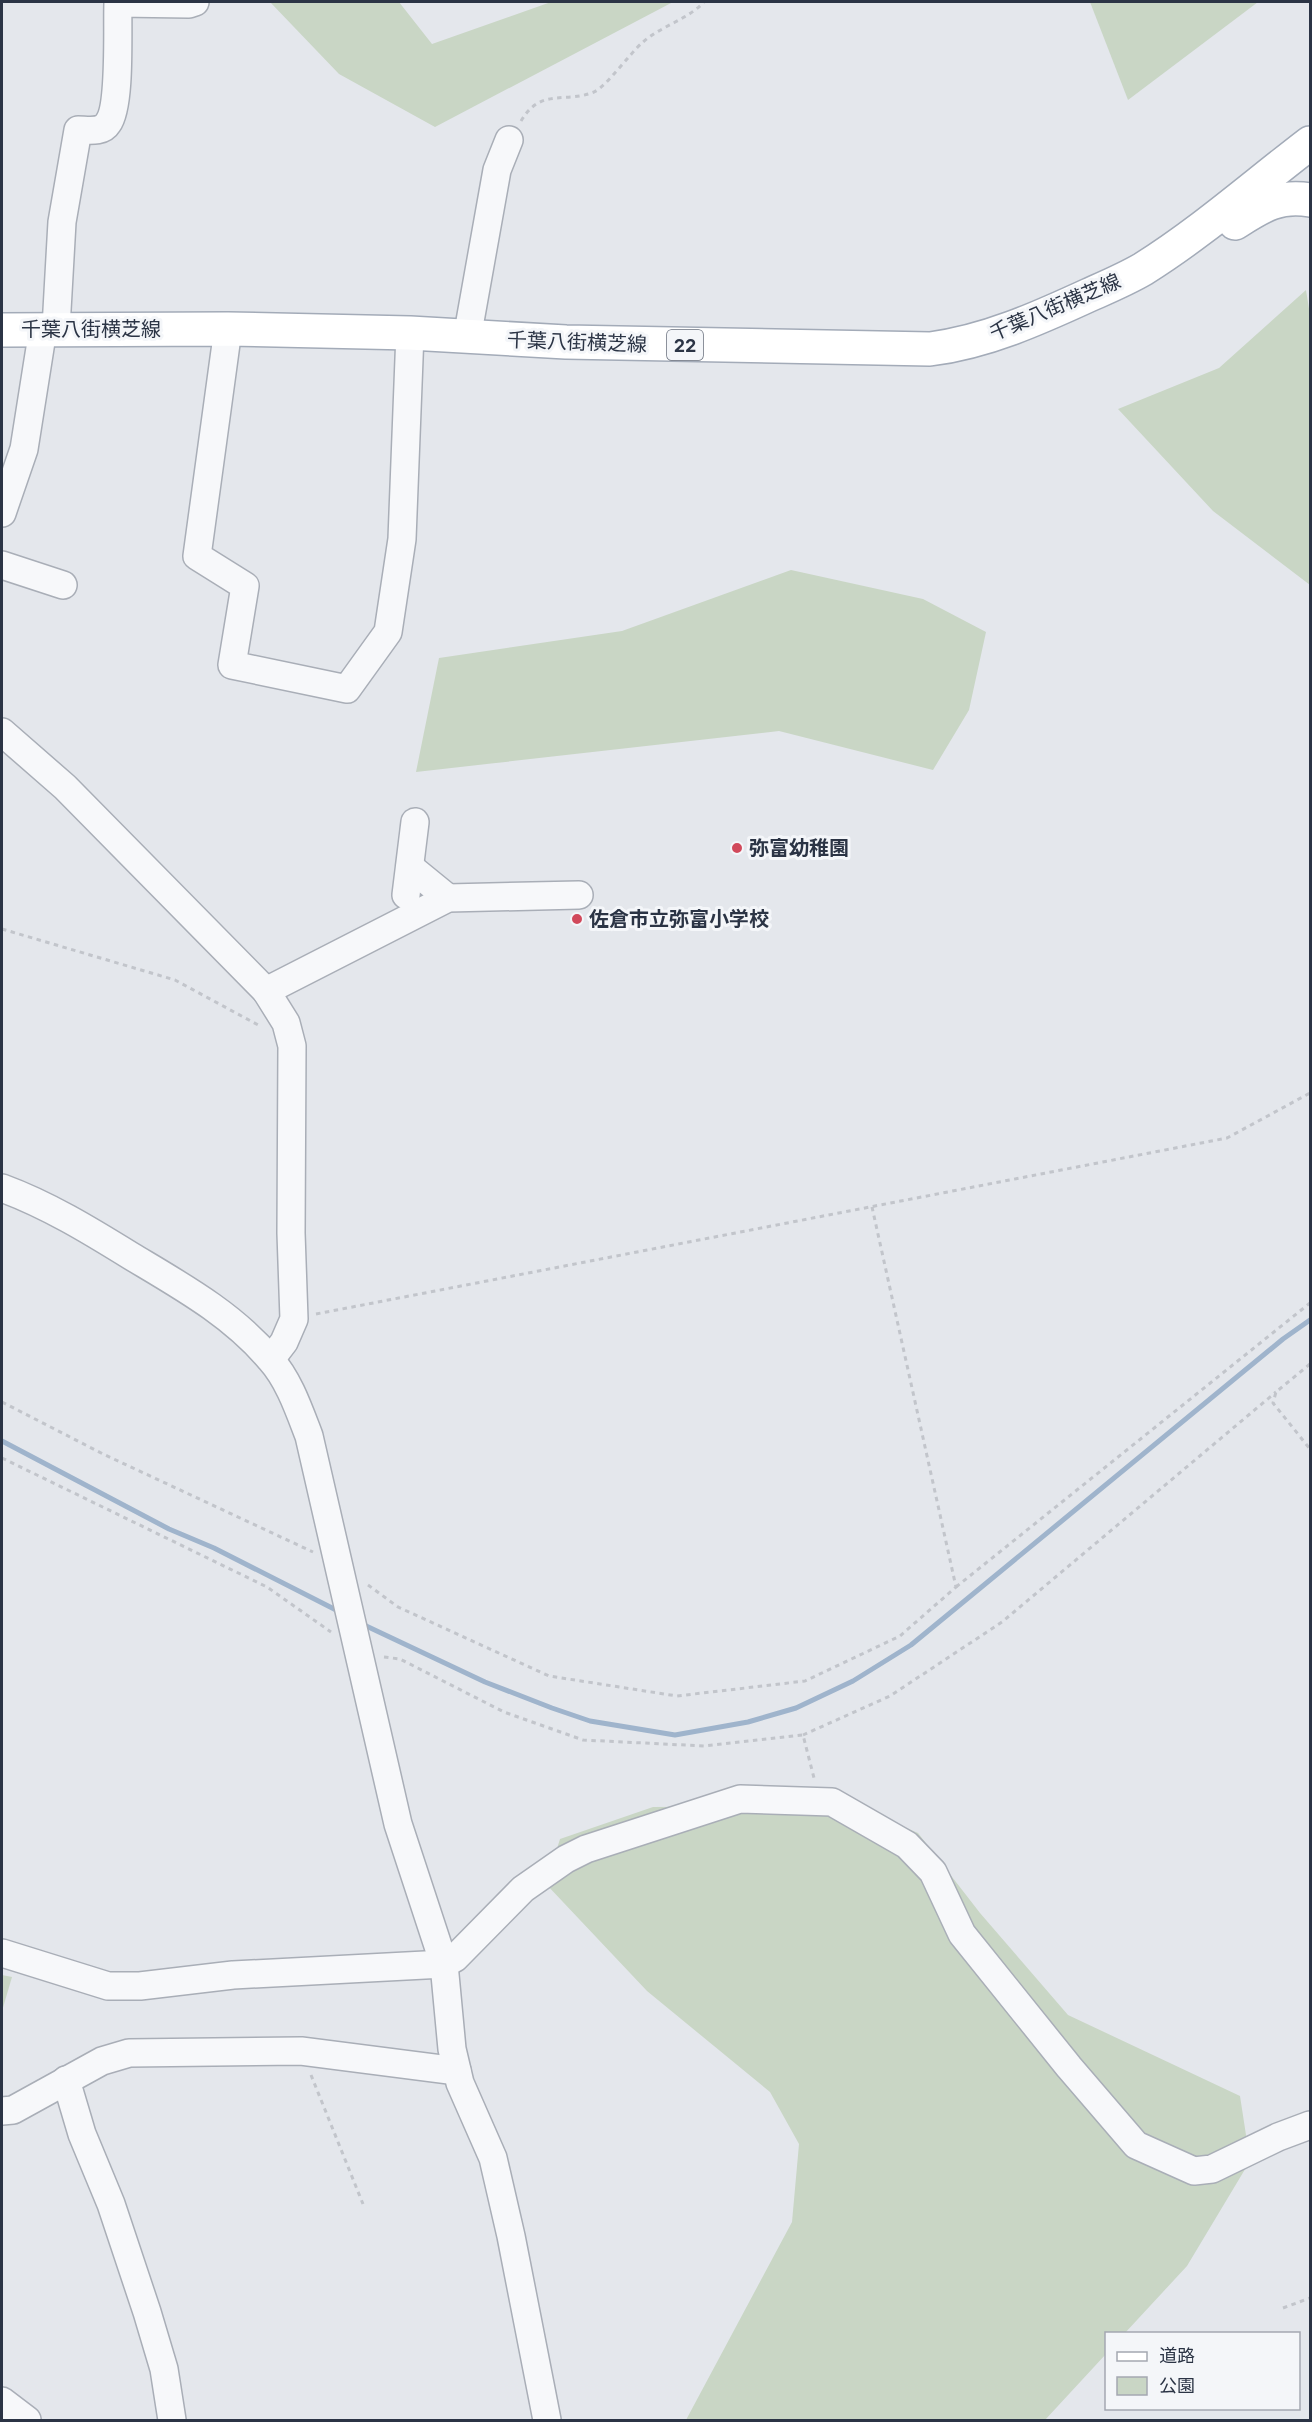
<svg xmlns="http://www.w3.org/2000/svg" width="1312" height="2422" font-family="Inter,'Noto Sans JP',sans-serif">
<rect width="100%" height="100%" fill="#e4e7ec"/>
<g fill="#c9d6c5">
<polygon points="270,2 399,2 432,44 551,2 673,2 435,127 339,74"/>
<polygon points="1090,2 1258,2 1128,100"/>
<polygon points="1306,290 1310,315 1310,585 1213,511 1118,409 1219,368"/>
<polygon points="791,570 923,599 986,632 969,710 933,770 779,731 416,772 439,658 622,631"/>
<polygon points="794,1806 867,1811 918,1833 980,1913 1068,2015 1240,2096 1250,2161 1187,2266 1125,2333 1106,2334 1106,2354 1045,2420 686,2420 792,2222 799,2144 770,2092 647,1991 546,1884 560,1839 653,1807"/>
<polygon points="2,1975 12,1977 2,2011"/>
</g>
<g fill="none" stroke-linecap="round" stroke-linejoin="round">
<g stroke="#9fb4cc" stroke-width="5">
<polyline points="2,1441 169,1529 214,1548 340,1612"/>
<polyline points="362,1624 485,1682 552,1708 590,1721 675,1735 748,1722 796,1708 853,1681 911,1645 1283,1339 1310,1320"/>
</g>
<g stroke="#a9aeb7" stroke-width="30">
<g id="minor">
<path d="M56,328L62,222L78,130C88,130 102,133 108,123C121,106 117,28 118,3L189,4L195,2"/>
<polyline points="228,329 197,556 245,586 232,665 347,689 388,632 402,539 410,333"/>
<polyline points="467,338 497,170 509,140"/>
<polyline points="2,513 24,449 43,329"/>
<polyline points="2,565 63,585"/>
<polyline points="2,732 65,787 266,991 286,1023 292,1046 291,1233 294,1319 284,1342 271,1359"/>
<polyline points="410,867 448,898"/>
<polyline points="406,895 415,822"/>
<polyline points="266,991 448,898 579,895"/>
<path d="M2,1188C48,1205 89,1230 131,1256C181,1286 232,1314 270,1359C289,1380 299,1410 309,1436L398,1824L444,1964L452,2049L460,2083L493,2158L511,2236L547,2420"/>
<polyline points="2,1953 108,1986 140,1986 233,1975 444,1964 455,1958 523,1889 566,1859 586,1849 740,1799 832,1802 907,1845 933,1872 962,1934 1069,2067 1136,2145 1194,2171 1212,2169 1278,2137 1310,2125"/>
<polyline points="66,2080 82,2134 111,2204 147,2312 164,2369 172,2420"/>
<polyline points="2,2111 13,2110 102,2061 129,2053 301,2051 457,2071"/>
<polyline points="2,2401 27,2420"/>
</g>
</g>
<g stroke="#a3abb8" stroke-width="36">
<g id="major">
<path d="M1235,223C1262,206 1278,195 1310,200"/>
<path d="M2,330L228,329L410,333L566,342L930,349C986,342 1039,318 1089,295C1107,287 1126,279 1143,269C1202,232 1255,185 1310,143"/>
</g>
</g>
<g stroke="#c2c5cb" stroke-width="3" stroke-dasharray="4.5 4.5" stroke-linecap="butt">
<path d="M521,121C541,87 565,104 594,92C607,86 630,53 643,42C661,26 687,20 704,2"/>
<polyline points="2,929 175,980 260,1026"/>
<polyline points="316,1314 1227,1138 1310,1093"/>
<polyline points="1310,1364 1276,1392 1273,1403 1310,1449"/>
<polyline points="2,1402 103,1454 313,1552"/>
<polyline points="2,1458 267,1587 331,1632"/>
<polyline points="368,1585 398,1607 549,1676 677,1696 805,1681 900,1636 956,1587 872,1207"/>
<polyline points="956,1587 1310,1303"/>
<polyline points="384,1657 400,1659 504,1712 583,1740 704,1746 803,1735 814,1778"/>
<polyline points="803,1735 890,1696 1002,1622 1276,1392"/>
<polyline points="311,2075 363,2204"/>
<polyline points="1283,2308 1310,2298"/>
</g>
<use href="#minor" stroke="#f7f8fa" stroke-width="27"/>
<use href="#major" stroke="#fff" stroke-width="33"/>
</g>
<g fill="#d1495b" stroke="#f4f6f9" stroke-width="2">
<circle cx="737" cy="848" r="6"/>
<circle cx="577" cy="919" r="6"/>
</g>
<g text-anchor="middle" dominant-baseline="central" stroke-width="6" stroke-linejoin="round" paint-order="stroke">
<rect fill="#f4f6f9" stroke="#676e7b" stroke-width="1.5" x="667" y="330" width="36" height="30" rx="4.5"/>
<g font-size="18" font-weight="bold" fill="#2b3445">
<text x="685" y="345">22</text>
</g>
<g font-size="20" fill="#2b3445" stroke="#f4f6f9">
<text transform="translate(1055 307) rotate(-23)">千葉八街横芝線</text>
<text x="91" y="329">千葉八街横芝線</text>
<text transform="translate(577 342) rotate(2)">千葉八街横芝線</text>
</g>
<g font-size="20" font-weight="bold" fill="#2b3445" stroke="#f4f6f9" text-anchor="start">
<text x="749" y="848">弥富幼稚園</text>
<text x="589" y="919">佐倉市立弥富小学校</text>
</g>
</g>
<rect width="1312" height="2422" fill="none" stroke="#2b3445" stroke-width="6"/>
<rect x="1105" y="2332" width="195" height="78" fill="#f4f6f9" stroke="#a4a8b1" stroke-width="1.5"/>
<rect x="1117" y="2352" width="30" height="9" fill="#ffffff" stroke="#a4a8b1" stroke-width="1.5"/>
<text x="1159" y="2362" font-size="18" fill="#2b3445">道路</text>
<rect x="1117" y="2377" width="30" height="18" fill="#c9d6c5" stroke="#a4a8b1" stroke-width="1.5"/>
<text x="1159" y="2392" font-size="18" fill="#2b3445">公園</text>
</svg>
